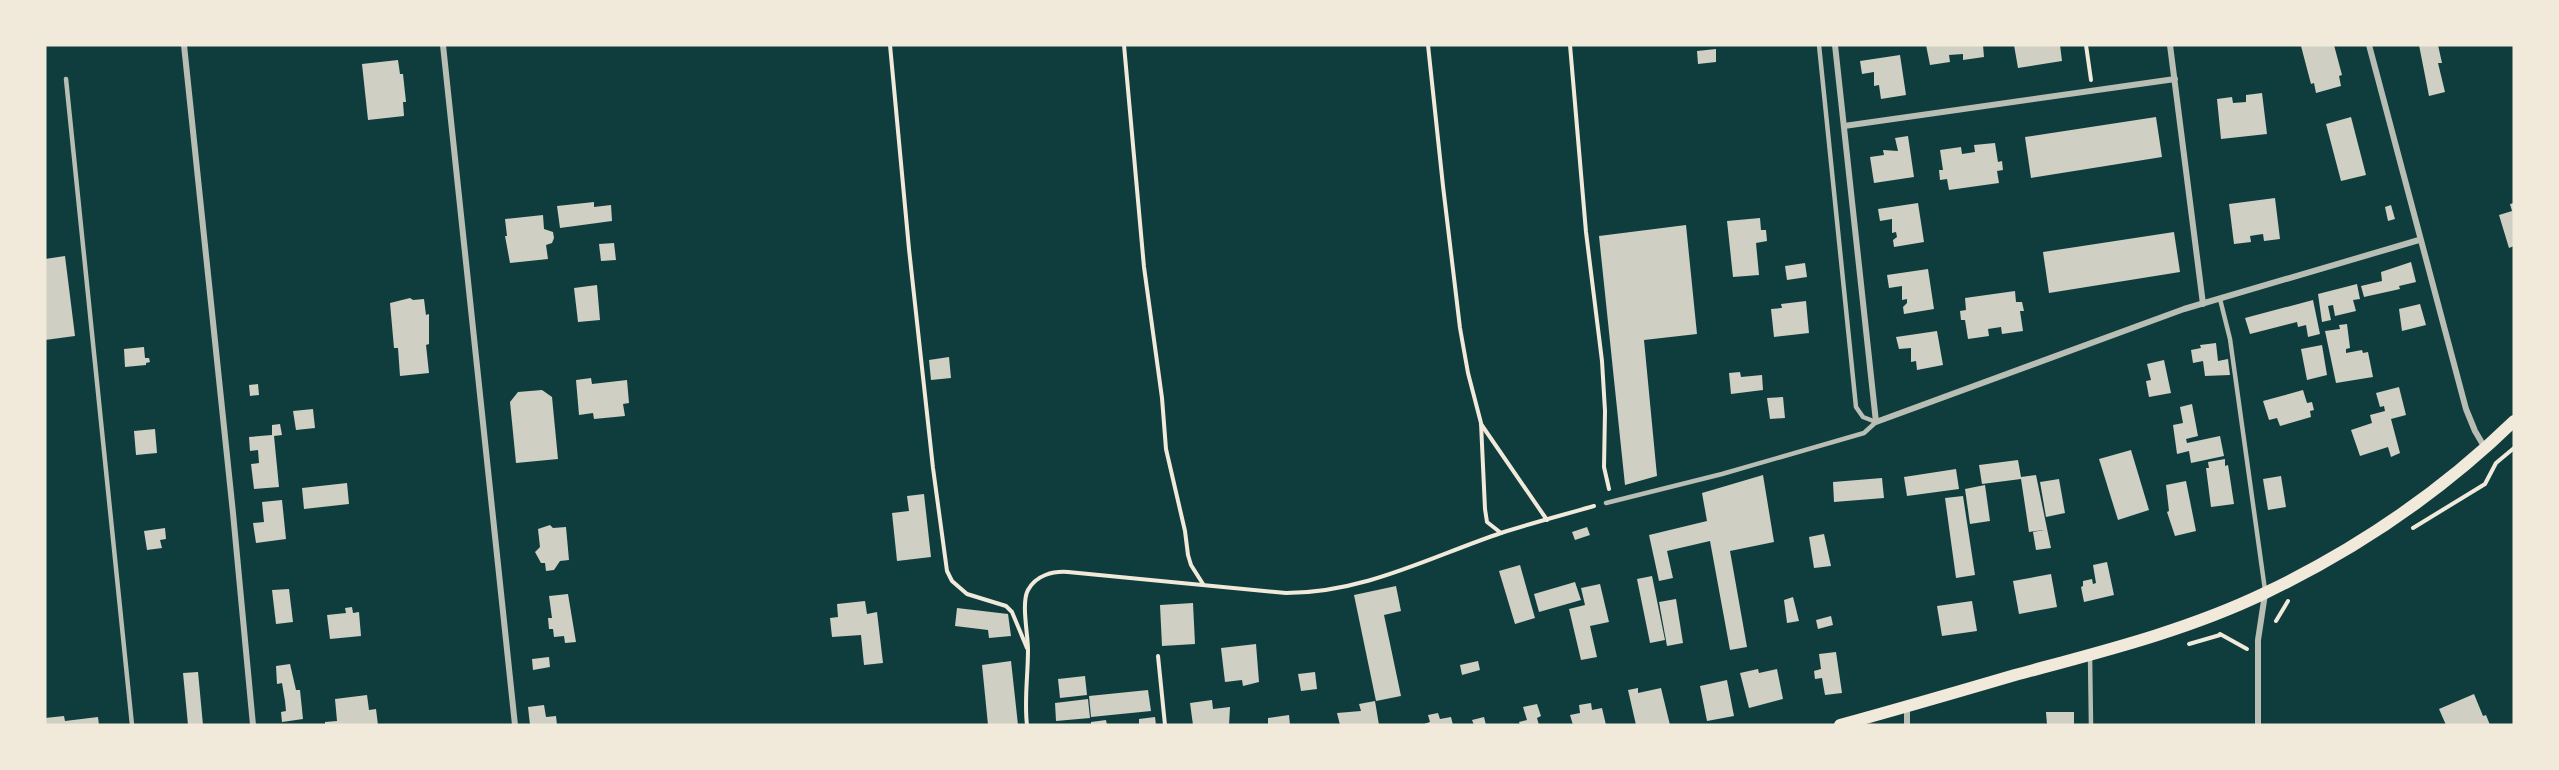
<svg xmlns="http://www.w3.org/2000/svg" width="2559" height="770" font-family="Georgia,serif">
<rect width="100%" height="100%" fill="#0f3d3e"/>
<g fill="#cfcfc3">
<polygon points="1926,45 1983,45 1984,57 1963,60 1963,54 1949,55 1950,62 1930,65"/>
<polygon points="2014,45 2060,45 2062,61 2018,68"/>
<polygon points="2304,45 2334,45 2342,75 2339,76 2341,86 2316,93 2314,83 2311,84 2301,46"/>
<polygon points="2419,45 2438,45 2442,63 2438,63 2445,92 2429,96"/>
<polygon points="1716,49 1716,62 1698,64 1697,51"/>
<polygon points="1900,55 1906,95 1881,99 1879,85 1874,86 1874,72 1862,74 1860,61"/>
<polygon points="398,60 400,74 403,74 406,102 403,102 404,116 368,120 362,64"/>
<polygon points="2262,93 2267,134 2221,139 2217,99 2232,97 2233,103 2246,102 2246,95"/>
<polygon points="2156,117 2162,157 2031,178 2025,137"/>
<polygon points="2351,117 2366,175 2341,181 2326,124"/>
<polygon points="1908,136 1914,177 1874,183 1870,157 1884,155 1883,150 1898,151 1895,138"/>
<polygon points="1995,143 1998,162 2002,161 2003,170 1997,171 1999,183 1949,190 1947,179 1940,180 1939,170 1943,170 1940,150 1961,147 1962,154 1975,152 1974,145"/>
<polygon points="2275,198 2280,239 2264,241 2263,234 2256,235 2250,236 2251,242 2234,244 2229,204"/>
<polygon points="594,202 594,207 611,205 612,221 560,228 557,206"/>
<polygon points="1918,203 1924,242 1894,247 1893,240 1897,237 1896,232 1892,233 1892,219 1880,221 1878,209"/>
<polygon points="2514,203 2514,246 2509,248 2499,215 2512,211 2510,204"/>
<polygon points="2391,205 2395,219 2388,221 2385,207"/>
<polygon points="543,215 544,229 553,232 554,238 552,243 546,245 548,259 510,263 505,236 507,236 505,219"/>
<polygon points="1760,218 1761,230 1766,230 1767,241 1756,243 1759,275 1733,277 1727,221"/>
<polygon points="1686,225 1697,334 1644,340 1657,476 1625,485 1599,236"/>
<polygon points="2174,232 2180,272 2049,293 2043,252"/>
<polygon points="614,243 616,260 601,261 599,244"/>
<polygon points="65,256 75,336 45,340 45,259"/>
<polygon points="2411,262 2416,282 2399,286 2400,289 2364,297 2361,286 2382,281 2381,272"/>
<polygon points="1805,263 1807,277 1787,280 1785,266"/>
<polygon points="1928,269 1934,309 1904,314 1903,307 1907,303 1907,299 1902,300 1902,286 1889,288 1887,275"/>
<polygon points="2357,284 2360,299 2353,300 2356,311 2335,316 2333,305 2328,306 2331,320 2322,322 2318,294"/>
<polygon points="597,285 600,320 578,322 574,288"/>
<polygon points="2015,291 2016,302 2022,302 2024,311 2020,311 2023,331 2002,334 2001,327 1988,329 1989,336 1968,339 1965,320 1961,320 1960,311 1966,310 1965,298"/>
<polygon points="410,298 413,300 424,299 426,315 429,314 429,344 426,345 429,373 400,376 398,348 394,348 390,303"/>
<polygon points="2313,300 2320,334 2308,337 2306,325 2298,327 2297,322 2250,334 2245,318"/>
<polygon points="1806,301 1809,333 1774,337 1771,309 1782,308 1781,304"/>
<polygon points="2420,304 2426,325 2402,331 2399,309"/>
<polygon points="2347,324 2350,348 2346,349 2346,353 2362,350 2363,353 2368,352 2373,377 2336,383 2325,331 2340,329 2339,325"/>
<polygon points="1937,331 1943,365 1917,370 1916,361 1911,362 1911,348 1899,349 1896,337"/>
<polygon points="2216,343 2218,361 2228,359 2230,375 2205,376 2203,361 2193,363 2191,350 2201,348 2200,345"/>
<polygon points="2322,345 2327,375 2307,380 2301,349"/>
<polygon points="144,347 145,358 149,358 150,362 146,363 146,365 125,367 124,349"/>
<polygon points="949,357 951,378 931,380 929,360"/>
<polygon points="2164,360 2171,393 2149,397 2146,381 2151,380 2147,364"/>
<polygon points="1740,372 1741,377 1762,375 1763,390 1731,394 1729,373"/>
<polygon points="591,378 592,384 627,380 629,403 623,404 625,416 594,419 593,413 579,415 576,380"/>
<polygon points="258,384 259,395 250,396 249,385"/>
<polygon points="2399,387 2406,415 2391,419 2400,453 2391,457 2388,447 2360,456 2351,430 2372,423 2370,415 2385,411 2384,406 2380,407 2376,393"/>
<polygon points="542,390 552,397 558,459 516,463 510,402 518,392"/>
<polygon points="2303,390 2307,403 2312,402 2314,410 2310,411 2311,417 2280,426 2277,418 2269,420 2263,401"/>
<polygon points="1783,397 1785,418 1770,419 1767,398"/>
<polygon points="2192,404 2198,436 2186,439 2187,443 2220,436 2224,456 2191,463 2189,451 2177,454 2173,425 2183,423 2180,407"/>
<polygon points="313,409 315,428 296,430 293,411"/>
<polygon points="280,424 282,435 274,436 279,487 254,489 251,464 259,463 258,450 250,451 249,437 272,435 272,425"/>
<polygon points="155,429 157,453 136,455 134,431"/>
<polygon points="2131,450 2149,510 2118,520 2099,459"/>
<polygon points="2225,459 2225,466 2228,465 2234,504 2211,507 2206,468 2209,468 2208,462"/>
<polygon points="2018,460 2021,477 2036,475 2051,548 2036,550 2033,532 2044,530 2029,532 2021,479 1982,484 1979,465"/>
<polygon points="1956,469 1959,489 1907,496 1904,477"/>
<polygon points="1763,475 1774,542 1730,551 1747,647 1730,650 1710,541 1667,551 1673,578 1659,581 1649,535 1707,521 1702,493"/>
<polygon points="2281,476 2286,507 2268,510 2263,479"/>
<polygon points="1882,478 1884,498 1834,502 1833,482"/>
<polygon points="2059,479 2065,513 2046,517 2040,482"/>
<polygon points="2186,481 2196,531 2175,536 2167,512 2169,511 2166,485"/>
<polygon points="347,483 349,504 304,509 302,488"/>
<polygon points="1985,485 1990,521 1970,524 1965,489"/>
<polygon points="924,494 931,557 897,561 892,513 909,511 907,496"/>
<polygon points="1963,496 1975,575 1956,578 1945,498"/>
<polygon points="282,500 286,539 256,543 253,523 264,522 262,502"/>
<polygon points="550,525 553,528 566,527 569,560 560,561 554,570 546,571 545,563 541,563 535,552 540,547 538,529"/>
<polygon points="1587,527 1590,535 1575,540 1572,532"/>
<polygon points="165,528 166,539 160,540 162,548 147,550 144,531"/>
<polygon points="1824,534 1831,566 1814,568 1809,537"/>
<polygon points="2107,562 2114,595 2084,602 2081,587 2083,586 2083,581 2092,579 2093,584 2096,583 2093,565"/>
<polygon points="1520,565 1535,618 1515,624 1499,571"/>
<polygon points="2051,574 2057,607 2019,614 2013,581"/>
<polygon points="1652,576 1665,640 1650,643 1637,579"/>
<polygon points="1575,582 1581,600 1539,612 1534,594"/>
<polygon points="1600,584 1609,622 1590,626 1597,657 1581,660 1569,609 1585,605 1581,588"/>
<polygon points="1396,586 1401,611 1384,615 1401,696 1376,701 1354,595"/>
<polygon points="289,589 293,622 276,624 272,590"/>
<polygon points="568,594 576,642 565,643 564,636 554,637 553,629 549,629 548,618 552,618 549,596"/>
<polygon points="1793,597 1799,621 1787,623 1784,600"/>
<polygon points="1676,599 1683,643 1667,646 1659,602"/>
<polygon points="865,601 867,614 877,612 883,663 864,665 861,635 832,637 830,618 838,617 837,604"/>
<polygon points="1972,601 1977,631 1942,636 1937,606"/>
<polygon points="1193,603 1195,644 1162,646 1160,605"/>
<polygon points="352,607 353,613 359,612 361,636 330,639 327,615 346,613 345,608"/>
<polygon points="957,608 1008,614 1011,636 989,638 988,630 955,626"/>
<polygon points="1831,616 1833,625 1818,629 1816,620"/>
<polygon points="1256,644 1259,682 1243,686 1242,680 1225,682 1221,648"/>
<polygon points="1836,652 1842,693 1825,695 1822,678 1815,679 1814,671 1821,669 1819,654"/>
<polygon points="549,657 550,667 533,670 532,659"/>
<polygon points="1011,661 1018,725 988,725 982,665"/>
<polygon points="1478,661 1480,670 1462,675 1460,665"/>
<polygon points="290,664 296,690 300,690 303,719 282,722 281,712 286,711 285,701 282,683 277,684 276,666"/>
<polygon points="1758,669 1759,673 1777,669 1783,699 1749,708 1740,673"/>
<polygon points="198,672 203,725 188,725 183,673"/>
<polygon points="1315,672 1317,689 1301,691 1298,674"/>
<polygon points="1085,676 1087,695 1060,698 1058,679"/>
<polygon points="1727,680 1734,716 1707,721 1700,686"/>
<polygon points="1638,688 1638,693 1661,688 1670,725 1636,725 1628,690"/>
<polygon points="1148,690 1151,711 1091,717 1089,696"/>
<polygon points="2474,694 2483,716 2486,715 2490,725 2446,725 2439,709"/>
<polygon points="367,695 369,710 376,709 378,725 325,725 325,722 337,721 335,699"/>
<polygon points="1088,699 1090,718 1056,721 1055,703"/>
<polygon points="1212,700 1213,709 1230,707 1229,725 1193,725 1190,703"/>
<polygon points="1375,701 1379,725 1340,725 1337,713 1361,711 1359,704"/>
<polygon points="1591,703 1592,710 1602,708 1606,725 1573,725 1570,715 1580,713 1579,705"/>
<polygon points="1537,704 1541,716 1537,718 1539,725 1520,725 1519,722 1527,720 1523,707"/>
<polygon points="544,705 546,717 556,716 557,725 530,725 528,707"/>
<polygon points="2046,712 2074,712 2074,725 2047,725"/>
<polygon points="1438,713 1440,719 1451,717 1453,725 1421,725 1430,722 1428,715"/>
<polygon points="1289,715 1290,725 1268,725 1268,718"/>
<polygon points="64,716 65,721 98,717 99,725 45,725 45,718"/>
<polygon points="1155,717 1156,725 1139,725 1139,719"/>
<polygon points="1484,717 1486,725 1474,725 1472,720"/>
<polygon points="1106,720 1107,725 1091,725 1091,722"/>
</g>
<g fill="none" stroke-linecap="round" stroke-linejoin="round">
<g stroke="#f1e9da" stroke-width="4">
<polyline points="890,45 909,249 933,468 947,571 952,581 967,594 1006,606 1012,612 1027,648"/>
<polyline points="1124,45 1144,267 1162,398 1166,449 1185,531 1188,555 1191,565 1203,584"/>
<polyline points="1428,45 1443,186 1460,328 1468,373 1481,423 1485,509 1487,522 1501,533"/>
<polyline points="1570,45 1586,232 1602,361 1605,411 1604,467 1609,489"/>
<polyline points="2086,45 2091,80"/>
<polyline points="1481,424 1547,520"/>
<polyline points="2413,528 2485,484 2496,463 2514,448"/>
<polyline points="2276,621 2288,601"/>
<polyline points="2220,634 2247,649"/>
<polyline points="2189,644 2220,635"/>
<polyline points="1158,656 1165,725"/>
<path d="M1027,725C1024,700 1028,676 1028,650C1028,634 1021,603 1028,590C1036,575 1053,571 1068,572L1286,593C1364,593 1430,557 1501,533C1532,523 1563,515 1594,506"/>
</g>
<g stroke="#b8beb3" stroke-width="4.5">
<polyline points="66,79 132,725"/>
<polyline points="2220,299 2230,339 2265,590"/>
<polyline points="1606,503 1722,474 1864,433 1876,422 1863,417 1856,407 1819,45"/>
<polyline points="2090,655 2091,725"/>
</g>
<g stroke="#b8beb3" stroke-width="6">
<polyline points="184,45 233,513 253,725"/>
<polyline points="443,45 515,725"/>
<polyline points="1835,45 1876,422 2184,309 2419,240"/>
<polyline points="2170,45 2203,304"/>
<polyline points="2369,45 2466,409 2475,431 2485,448"/>
<polyline points="1844,126 2175,79"/>
<polyline points="1907,725 1907,707"/>
<polyline points="2258,725 2258,640 2265,594"/>
</g>
<path stroke="#f1e9da" stroke-width="12" d="M1840,725C1899,709 1957,692 2015,675C2100,652 2186,631 2265,593C2357,549 2441,492 2514,421"/>
</g>
<rect width="2559" height="770" fill="none" stroke="#f1e9da" stroke-width="93"/>
</svg>
